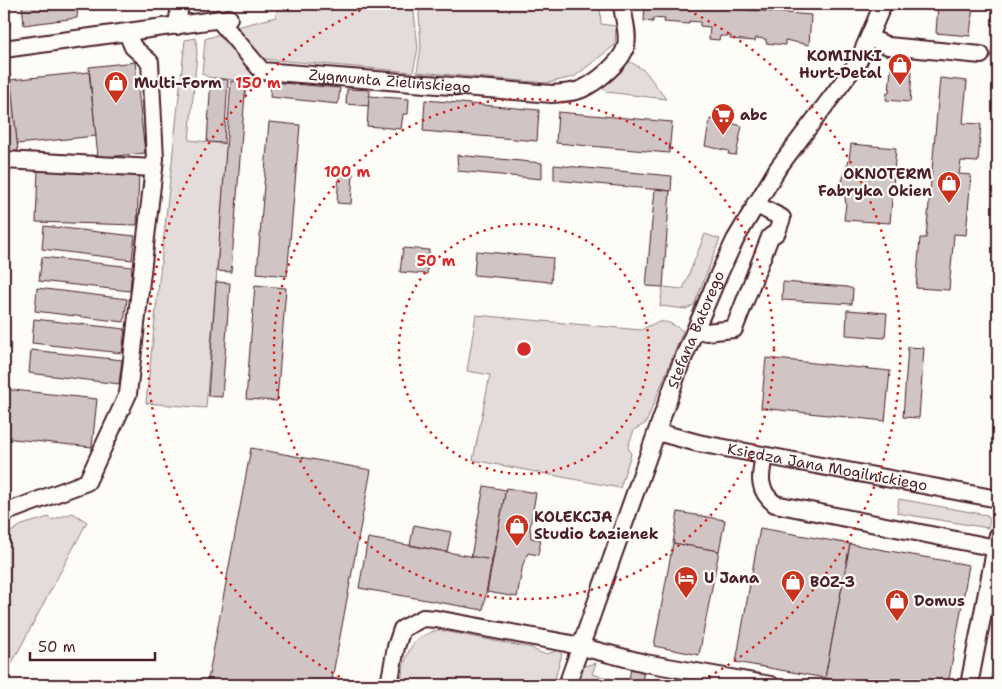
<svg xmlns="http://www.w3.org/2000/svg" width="1002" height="689" font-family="'Shantell Sans',sans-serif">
<rect width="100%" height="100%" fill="#fdfcf7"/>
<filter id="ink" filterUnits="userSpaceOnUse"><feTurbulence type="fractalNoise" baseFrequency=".02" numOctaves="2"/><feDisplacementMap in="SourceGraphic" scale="10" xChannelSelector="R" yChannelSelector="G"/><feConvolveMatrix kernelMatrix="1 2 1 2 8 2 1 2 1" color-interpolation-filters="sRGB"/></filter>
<g filter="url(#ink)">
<g fill="#e3dcda" stroke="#967e82">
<polygon points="278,4 413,4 418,48 413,72 264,59 233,28 276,17"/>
<polygon points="421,4 600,4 601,24 616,26 615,45 574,77 546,83 417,72 421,48 419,14"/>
<polygon points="220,34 225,34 253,70 253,81 211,78 202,74 205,39"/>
<polygon points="196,38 197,54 189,140 227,144 206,408 146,403 185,40"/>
<polygon points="629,61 645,71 666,99 607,92 602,88 601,85 623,62"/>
<polygon points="705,234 720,239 694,305 686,309 660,306 663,287 683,289"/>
<path d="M476,315L641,330C659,320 665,318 683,331L646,423L634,430L628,447L631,454L620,488L473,460L490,375L467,371Z"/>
<polygon points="899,499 987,515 990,520 988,528 897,513"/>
<polygon points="73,513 87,522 4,678 4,536 22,525 49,517 51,520"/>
<path d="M438,630L532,648C541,655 548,655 558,650L562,654L553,685H513L502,683L501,685H400C405,658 407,638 438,630Z"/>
<polygon points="596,663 592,674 634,685 577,685 584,666"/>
</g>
<g fill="#d0c5c4" stroke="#4a1f2b">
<polygon points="4,4 8,4 10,26 4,27"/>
<polygon points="22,4 78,4 77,18 24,25"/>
<polygon points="645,4 712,4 712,7 811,15 809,45 785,40 785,45 766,43 766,39 756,38 755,41 730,39 731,36 720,36 719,40 709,39 710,27 700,26 700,22 689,21 689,24 664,22 665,19 653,18 653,22 644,21"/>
<polygon points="938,4 973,5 970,36 936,33"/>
<polygon points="135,62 145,153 98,158 89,67"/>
<polygon points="893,66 909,68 912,71 910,102 886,100 887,93 889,93 891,68"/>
<polygon points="89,72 96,136 17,144 10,80"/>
<polygon points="4,75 10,75 18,151 4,152"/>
<polygon points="211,78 228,80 224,143 207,142"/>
<polygon points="940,78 967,81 963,123 981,124 978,162 961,161 959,174 971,175 966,235 954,234 949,290 916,288 920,238 926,238"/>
<polygon points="231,81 246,82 231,272 217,271"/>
<polygon points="271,82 340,88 338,104 270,97"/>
<polygon points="347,89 370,90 369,106 346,104"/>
<polygon points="369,96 409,99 408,114 403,114 401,129 367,126"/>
<polygon points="425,100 539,110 537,141 423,131"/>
<polygon points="558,112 672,122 669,153 556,143"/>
<polygon points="726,117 732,118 731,123 742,126 736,155 728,154 729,151 705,146 710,119 725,122"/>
<polygon points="269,122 300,125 287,276 257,273"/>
<polygon points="851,144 896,148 890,223 844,220 846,204 842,181 849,160"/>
<polygon points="457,155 542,163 542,179 458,171"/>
<polygon points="554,165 672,176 671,191 554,180"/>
<polygon points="38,170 139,173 137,225 36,222"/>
<polygon points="339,172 353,173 351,204 337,203"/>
<polygon points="655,189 670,191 663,287 646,286"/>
<polygon points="44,226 135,236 132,260 42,249"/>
<polygon points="403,248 429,250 427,274 400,272"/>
<polygon points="476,251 553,258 551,282 474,275"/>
<polygon points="42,257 132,267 130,291 39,281"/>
<polygon points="216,282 230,283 222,397 208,396"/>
<polygon points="783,282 847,287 853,289 852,304 782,300"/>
<polygon points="255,285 286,288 277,401 246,399"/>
<polygon points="37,288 127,299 124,322 35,311"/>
<polygon points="847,310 887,313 885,338 846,335"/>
<polygon points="34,319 125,329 122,353 32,343"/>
<polygon points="908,347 924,348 919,418 903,417"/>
<polygon points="31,350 122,360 119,384 29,373"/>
<polygon points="766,358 890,371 885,421 761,408"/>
<polygon points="4,389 97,399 92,447 4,438"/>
<polygon points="251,448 371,470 331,685 207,685"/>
<polygon points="484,486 506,490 492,560 471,557"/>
<polygon points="506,488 536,493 530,527 531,538 541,540 538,555 528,553 523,564 517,597 487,592"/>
<polygon points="678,512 725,520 719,551 673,543"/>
<polygon points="414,525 451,532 447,552 410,545"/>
<polygon points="760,528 850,544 825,678 736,662"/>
<polygon points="368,538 492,560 483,610 359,588"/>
<polygon points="673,543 719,551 699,655 654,646"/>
<polygon points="850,544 969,565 948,685 863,685 825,678"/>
<polygon points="998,642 998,685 990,685"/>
<polygon points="631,668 644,670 642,682 629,680"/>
</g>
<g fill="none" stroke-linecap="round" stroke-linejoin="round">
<g stroke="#4a1f2b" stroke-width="20">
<g id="minor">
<path id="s1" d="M219,20L262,71L552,94C562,93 573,93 582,89C597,82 622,62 626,46C629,32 623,18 622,4"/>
<polyline points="177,26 180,4"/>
<polyline points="870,38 888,46 981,55"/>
<polyline points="4,49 229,18"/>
<polyline points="4,160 154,168"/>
<polyline points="696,329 706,332 734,329 770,237 777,232 782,218 755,204"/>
<path id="s2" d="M657,432L698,443L998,499"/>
<path d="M764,456C760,476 757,490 775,504L996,548"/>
<polyline points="4,513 87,482 128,394 155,159 150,62 133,47 127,33"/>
<polyline points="389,685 396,647 402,629 423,618 436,619 566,643 645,663 771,685"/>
<path id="s3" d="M567,685L680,366L719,274L735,240L778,168L858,62L883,4"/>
<polyline points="969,685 998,535"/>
</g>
</g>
<use href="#minor" stroke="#fdfcf7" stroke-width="16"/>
</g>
</g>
<g fill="none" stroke="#d62828" stroke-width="2.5" stroke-dasharray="2.5 5">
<circle cx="524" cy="349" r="125"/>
<circle cx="524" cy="349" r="250"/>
<path d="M353 684A376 376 0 0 1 374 4M674 4A376 376 0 0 1 695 684"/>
</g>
<defs>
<g id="shop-pin" transform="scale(1.25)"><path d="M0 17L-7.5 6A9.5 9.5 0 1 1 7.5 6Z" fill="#c8321e" stroke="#fdfcf7"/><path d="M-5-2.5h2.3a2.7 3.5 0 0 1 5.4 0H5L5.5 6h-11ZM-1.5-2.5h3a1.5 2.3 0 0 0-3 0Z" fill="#fff"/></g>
<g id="supermarket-pin" transform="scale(1.25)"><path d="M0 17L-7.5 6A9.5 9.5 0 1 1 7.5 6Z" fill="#c8321e" stroke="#fdfcf7"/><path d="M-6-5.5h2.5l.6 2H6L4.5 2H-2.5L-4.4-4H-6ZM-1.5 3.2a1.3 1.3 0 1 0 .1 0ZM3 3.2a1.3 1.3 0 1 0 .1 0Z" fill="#fff"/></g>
<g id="hotel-pin" transform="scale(1.25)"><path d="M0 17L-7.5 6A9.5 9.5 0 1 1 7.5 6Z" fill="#c8321e" stroke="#fdfcf7"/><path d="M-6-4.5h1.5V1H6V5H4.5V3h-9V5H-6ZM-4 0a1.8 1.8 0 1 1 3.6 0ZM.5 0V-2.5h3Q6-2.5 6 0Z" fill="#fff"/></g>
</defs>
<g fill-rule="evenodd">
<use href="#shop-pin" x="900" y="65"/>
<use href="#shop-pin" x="116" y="83"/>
<use href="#supermarket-pin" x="723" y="115"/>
<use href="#shop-pin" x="949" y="183"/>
<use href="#shop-pin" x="517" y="526"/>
<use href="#hotel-pin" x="686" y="578"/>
<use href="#shop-pin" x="793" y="582"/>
<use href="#shop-pin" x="897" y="601"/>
</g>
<g text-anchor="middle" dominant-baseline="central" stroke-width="4.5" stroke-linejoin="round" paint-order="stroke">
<g font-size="15" font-weight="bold" fill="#4a1f2b" stroke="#fdfcf7" text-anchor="start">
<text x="882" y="56" text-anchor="end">KOMINKI<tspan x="882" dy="17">Hurt-Detal</tspan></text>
<text x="134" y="83">Multi-Form</text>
<text x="740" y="115">abc</text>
<text x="932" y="174" text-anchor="end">OKNOTERM<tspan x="932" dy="17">Fabryka Okien</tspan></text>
<text x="534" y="517">KOLEKCJA<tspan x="534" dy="17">Studio Łazienek</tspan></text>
<text x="704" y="578">U Jana</text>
<text x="810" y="582">BOZ-3</text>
<text x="914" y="601">Domus</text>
</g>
<g font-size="15" fill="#4a1f2b" stroke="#fdfcf7">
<text stroke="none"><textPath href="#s1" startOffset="195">Zygmunta Zielińskiego</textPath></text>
<text stroke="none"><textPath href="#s3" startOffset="378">Stefana Batorego</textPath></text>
<text stroke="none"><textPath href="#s2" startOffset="174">Księdza Jana Mogilnickiego</textPath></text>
</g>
</g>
<circle cx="524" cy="349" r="8" fill="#d62828" stroke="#fdfcf7" stroke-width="2.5"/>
<g font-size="15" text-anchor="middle" font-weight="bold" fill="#d62828" stroke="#fdfcf7" stroke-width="4.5" stroke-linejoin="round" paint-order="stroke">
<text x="258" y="88">150 m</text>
<text x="347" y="177">100 m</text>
<text x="436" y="266">50 m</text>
</g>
<rect width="1002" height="689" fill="none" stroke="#fdfcf7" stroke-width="20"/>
<rect x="10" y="10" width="982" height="669" fill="none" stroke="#4a1f2b" stroke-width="2" filter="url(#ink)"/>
<path d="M30 652v8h125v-8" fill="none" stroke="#4a1f2b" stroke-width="2.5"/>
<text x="38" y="652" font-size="15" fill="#4a1f2b" stroke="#fdfcf7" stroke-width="4" paint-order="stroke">50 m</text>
</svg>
